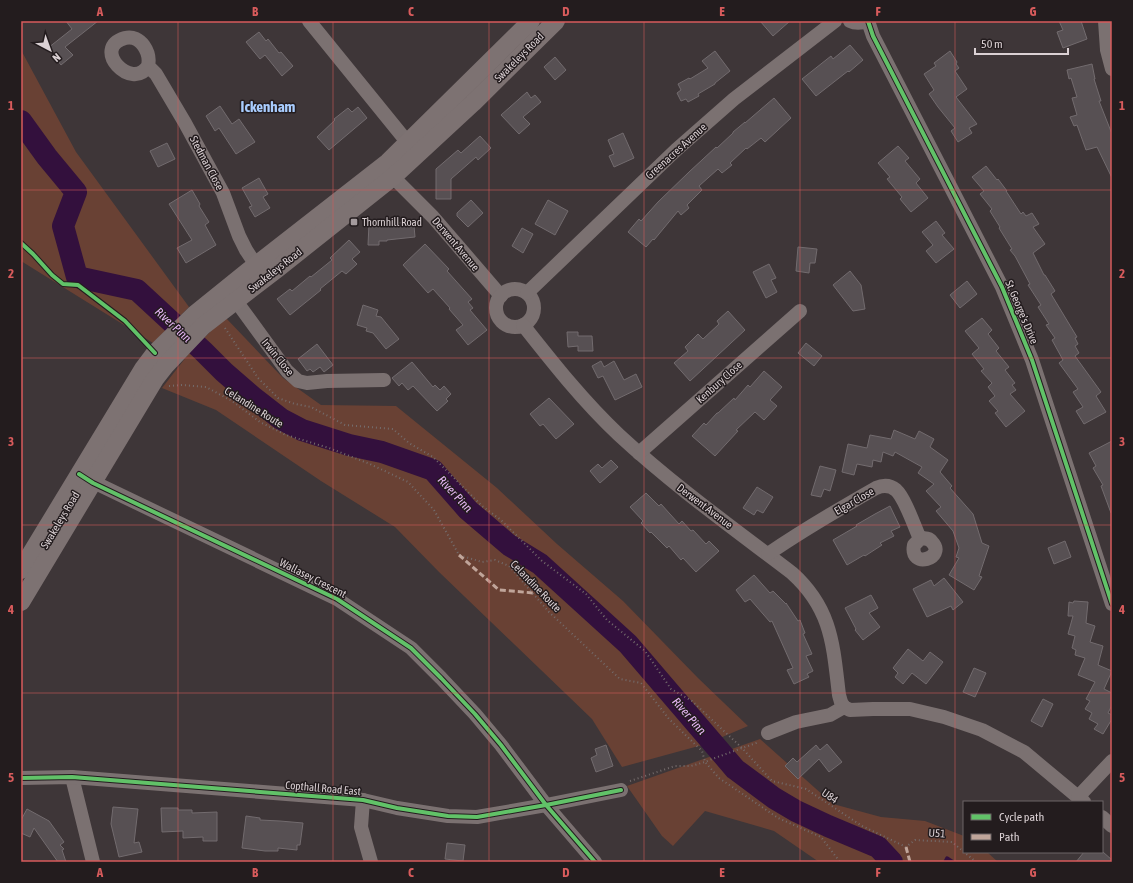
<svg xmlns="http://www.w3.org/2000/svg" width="1133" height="883" font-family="'Asap Condensed',sans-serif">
<rect width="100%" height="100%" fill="#3e3638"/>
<g fill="#694134">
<polygon points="21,50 76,152 189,307 153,343 21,261"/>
<polygon points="225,317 283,378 321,405 396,406 497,488 557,544 623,601 698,678 748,726 706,744 622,767 592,719 439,572 395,527 321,481 216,410 162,388 190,352"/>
<polygon points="760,739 833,804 881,817 925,821 964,836 964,852 987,852 998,862 819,862 774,831 705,811 673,846 662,836 627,786"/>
</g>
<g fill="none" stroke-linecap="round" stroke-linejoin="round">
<polyline stroke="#33103d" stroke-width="3.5" points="945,862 947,858 953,862"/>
<polyline stroke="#33103d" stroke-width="22" points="21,121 47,157 76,192 63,226 77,277 137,290 203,351 224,372 254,398 281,419 302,430 349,445 382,452 433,470 468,510 509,545 540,564 628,644 735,769 774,798 796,811 828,826 878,847 892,862"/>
</g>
<g fill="#575053" stroke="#726b6e">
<polygon points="66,21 98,21 65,47 73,55 61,65 48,48 72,29"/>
<polygon points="760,21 790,21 773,36"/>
<polygon points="1059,21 1081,21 1087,39 1063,48 1057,32 1063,30"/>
<polygon points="259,32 266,41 268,39 279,53 281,52 293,66 282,76 265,55 260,59 246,42"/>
<polygon points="850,45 863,60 849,72 848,71 816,96 802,79 831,56 833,59"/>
<polygon points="715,51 730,71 715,83 715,84 698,94 699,96 688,102 686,99 681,101 677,93 681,90 678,84 689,78 690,79 708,68 702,61"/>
<polygon points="950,51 957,62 956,64 959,68 955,71 967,89 956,97 977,124 969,128 972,133 958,142 951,131 955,128 938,107 929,94 934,90 924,74 936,66 934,63"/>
<polygon points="555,57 566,70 555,80 544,67"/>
<polygon points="1092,64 1095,79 1094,79 1101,101 1099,101 1112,134 1112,178 1097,147 1086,150 1077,125 1074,126 1070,117 1077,115 1072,98 1077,97 1071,78 1069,79 1067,70"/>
<polygon points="527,92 531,98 535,95 541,102 523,117 530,124 519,134 501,115"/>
<polygon points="774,98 791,118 765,142 761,138 747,149 746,148 730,163 732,165 722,173 718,169 699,186 702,190 687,205 689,208 681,215 678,211 654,240 653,239 646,247 628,232 639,219 641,221 658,202 689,172 716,147 717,148 733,133 733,132 745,122 745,123"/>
<polygon points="220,106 232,124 239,119 255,142 236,154 219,128 215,131 206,116"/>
<polygon points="358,107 367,118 329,150 317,137 335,120 334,119 348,108 352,112"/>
<polygon points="623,133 634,158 614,167 609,156 614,154 608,140"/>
<polygon points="480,136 491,148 478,160 476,157 451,179 451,199 436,199 436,169 458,150 461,153"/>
<polygon points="167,143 175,159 158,167 150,151"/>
<polygon points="898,146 909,158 905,161 920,179 916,183 928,198 911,212 900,199 902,197 887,179 890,177 878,163"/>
<polygon points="986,166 997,180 998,179 1007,191 1006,191 1021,214 1023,212 1026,216 1032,213 1039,224 1033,227 1045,244 1033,253 1044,275 1045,275 1055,291 1051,294 1077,337 1075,338 1078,344 1075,346 1079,353 1075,356 1101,392 1096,396 1106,412 1084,424 1076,411 1083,407 1073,392 1078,389 1059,363 1063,360 1052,340 1055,338 1046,325 1049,324 1038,307 1041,305 1028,285 1030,284 1015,256 1010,250 1012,249 999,228 1000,227 990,211 992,209 980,194 984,191 972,177"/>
<polygon points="259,178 268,194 263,197 270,208 255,217 249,207 252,206 242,188"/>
<polygon points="192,190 200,204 199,206 209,222 205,225 216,245 186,263 177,248 192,240 169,204"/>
<polygon points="471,200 483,213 468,227 457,216 457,213"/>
<polygon points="548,200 568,211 555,235 535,224"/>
<polygon points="936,221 945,233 942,235 954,249 936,263 926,251 933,245 922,232"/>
<polygon points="407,222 407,226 414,226 415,237 387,240 387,241 379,241 379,245 368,245 369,224 385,224"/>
<polygon points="522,228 533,234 523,253 512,246"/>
<polygon points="349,240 360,252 352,259 357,264 346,274 342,271 320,289 321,290 290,315 277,299 290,289 292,291 310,276 311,277 332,260 330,258"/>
<polygon points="425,244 449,269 447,271 472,299 468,302 473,308 470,310 487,330 468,345 456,330 463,325 449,309 450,308 433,289 428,293 403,265"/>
<polygon points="798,247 817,249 815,263 810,263 809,273 796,271"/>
<polygon points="769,264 776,278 771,280 777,292 766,298 753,272"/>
<polygon points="850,271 861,285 865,309 853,311 833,285"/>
<polygon points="967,281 977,294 960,308 950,295"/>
<polygon points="363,305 378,310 376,316 381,317 399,339 386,349 373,333 366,331 367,328 357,325"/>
<polygon points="728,311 745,330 690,381 674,363 688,351 685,347 698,334 703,339 719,324 717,321"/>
<polygon points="982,318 992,330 988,334 999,348 996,351 1009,367 1005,370 1015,383 1012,385 1016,390 1010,394 1025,411 1006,427 995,413 998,411 989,401 995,396 988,387 992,383 981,371 984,369 972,354 979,348 965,331"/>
<polygon points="567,332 578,332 578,336 592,336 593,351 578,351 578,346 568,347"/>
<polygon points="806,343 822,356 814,366 798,353"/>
<polygon points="317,344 333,365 324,372 320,367 313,372 310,369 307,371 298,359"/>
<polygon points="601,361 604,367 614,361 624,380 636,374 642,387 615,400 603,376 598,378 592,366"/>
<polygon points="412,362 433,387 435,385 440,390 444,386 451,394 446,399 448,401 437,411 413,386 408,390 402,383 399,386 392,378"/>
<polygon points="764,371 782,387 770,400 777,406 764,420 755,412 736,430 738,431 715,456 692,436 704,423 706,425 717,413 718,413 734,398 735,400 748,385 750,387"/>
<polygon points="549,398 574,424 556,439 543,424 540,426 530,414"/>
<polygon points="894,430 915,439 919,431 934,439 930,447 948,460 940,472 952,486 950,488 973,514 982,543 989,546 979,576 982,577 974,590 949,575 959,558 956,557 959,548 953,531 936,511 941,507 926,491 934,484 918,473 922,467 895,452 893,456 883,452 881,462 873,460 872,467 857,464 854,475 842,472 848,444 867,448 870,435 891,439"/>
<polygon points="1112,441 1112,512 1111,513 1101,486 1103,485 1093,468 1096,466 1089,453"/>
<polygon points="611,460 618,467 600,483 590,471 598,464 602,468"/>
<polygon points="820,466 836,470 830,491 824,489 821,497 811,495"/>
<polygon points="757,487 773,497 763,513 757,510 754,515 743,508"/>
<polygon points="646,493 659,506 661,504 679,524 682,521 691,531 693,530 706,544 709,541 719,551 696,572 683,558 681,560 669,546 667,548 651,532 650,533 641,523 643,521 630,507"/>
<polygon points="890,506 900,527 891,531 894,536 880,543 882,545 865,556 864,555 847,565 833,540 857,526 856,525 875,514"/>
<polygon points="1065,541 1071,557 1054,564 1048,548"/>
<polygon points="754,575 770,593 773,591 786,604 786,603 798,621 800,620 805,633 803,634 812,654 806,656 813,671 807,674 809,677 794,684 787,670 793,668 772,621 770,622 750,599 745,602 736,590"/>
<polygon points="944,578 963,602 953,610 951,606 927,617 913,589 931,580 934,586"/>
<polygon points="871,595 878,608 869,613 880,627 863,640 855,630 856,629 845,608"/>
<polygon points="1074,601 1088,602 1086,623 1095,626 1090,642 1103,646 1098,665 1112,671 1104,689 1112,693 1112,705 1108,713 1112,715 1112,719 1103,734 1094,729 1098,724 1089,719 1092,713 1085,709 1090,701 1086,699 1095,682 1078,675 1085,658 1075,655 1076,650 1072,648 1075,636 1068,634 1073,616 1068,616 1069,602 1073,603"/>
<polygon points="908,649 923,661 930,652 943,662 926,684 912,673 903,684 895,677 898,673 893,668"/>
<polygon points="974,668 986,673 975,697 963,692"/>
<polygon points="1043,699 1053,704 1042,727 1031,721"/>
<polygon points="827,744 842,762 829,772 819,759 798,779 785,766 793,758 797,762 816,745 820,750"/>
<polygon points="606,745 613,766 596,772 591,758 597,755 595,749"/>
<polygon points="113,807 138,809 134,843 139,842 142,852 119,857 111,824"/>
<polygon points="161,808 178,808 178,810 192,810 192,813 217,812 217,841 203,841 203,837 183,838 183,831 162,832"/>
<polygon points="27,809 49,821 64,842 60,845 64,849 62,850 66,862 58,862 34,828 30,837 21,833 21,820"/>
<polygon points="246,816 260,818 260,820 280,821 303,823 300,845 297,845 297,850 278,848 278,851 265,851 242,848"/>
<polygon points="447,843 465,845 463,861 445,859"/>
<polygon points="1084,852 1103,852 1112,860 1112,862 1076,862"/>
</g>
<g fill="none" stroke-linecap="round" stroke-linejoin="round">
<g stroke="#746c6c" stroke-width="2" stroke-dasharray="1 3" stroke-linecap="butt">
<polyline points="21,243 33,254 52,275 63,284 78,285 125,321 145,342"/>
<polyline points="225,328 258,378 278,398 295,404 311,407 345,425 393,429 409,443 433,457 482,506 501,520 542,561 586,594 607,620 645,651 671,689 692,701 742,748 772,781 806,789 862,826 906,847 915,840 952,842 976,862"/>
<polyline points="169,386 182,385 206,387 232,401 260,422 286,435 329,448 370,464 408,482 434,510 459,555 482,562 495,560 509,566 549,612 620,679 641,683 669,719 702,751 705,762 719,778 778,818 821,837 840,862"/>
<polyline points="630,781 675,766 691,766 705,762 712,759 759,742"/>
</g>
<g stroke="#7b7171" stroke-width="14">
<polyline points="309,21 408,143"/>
<path d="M850,21C856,24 862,23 868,21"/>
<polyline points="868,21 873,36 1002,287 1032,360 1112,604"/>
<polyline points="1105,21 1107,50 1112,69"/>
<path d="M148,66C151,53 141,34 125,38C90,48 132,92 148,66L156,74L185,123L223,193L239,236L246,250L256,265"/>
<polyline points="393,177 433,217 501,296"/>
<circle cx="515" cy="308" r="19"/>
<polyline points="527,293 676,150 734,99 835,21"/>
<polyline points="236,301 287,371 298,381 307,383 327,381 384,380"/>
<path d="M523,325C553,363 583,401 619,435C673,485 733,528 792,573C832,609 833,645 839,695L841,702L844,707"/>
<polyline points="639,453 800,311"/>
<polyline points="85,478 337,599 411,648 441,678 475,714 501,745 546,805 595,862"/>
<path d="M768,554C803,530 839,509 876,488C883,485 890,485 896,490C905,498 915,528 920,539C924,538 929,538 932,542C947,558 909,570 914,545L920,539"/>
<polyline points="768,733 796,722 830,715 844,707 850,710 873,709 910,709 944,717 982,730 1024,752 1084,802"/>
<polyline points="72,777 93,862"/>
<polyline points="21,778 72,777 363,800 397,808 448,816 477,817 546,805 621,790"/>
<polyline points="1078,797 1112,761"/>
<polyline points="363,800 361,827 371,862"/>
<polyline points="1102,817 1112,826"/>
</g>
<g stroke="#7d7272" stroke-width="18">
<polyline points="21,570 143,369 155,353 195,314 247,272 388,162 531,21"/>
<polyline points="21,602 155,379 166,365 203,326 277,269 393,177 473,103 556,21"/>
</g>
<g stroke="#c0a59a" stroke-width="3" stroke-dasharray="6 3" stroke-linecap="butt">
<polyline points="459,555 499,590 534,593"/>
<polyline points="906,847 910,862"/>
</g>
<g stroke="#231c1e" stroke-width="6">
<g id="cycleway">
<polyline points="868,21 873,36 1002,287 1032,360 1112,604"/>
<polyline points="21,243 33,254 52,275 63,284 78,285 125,321 155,353"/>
<polyline points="79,474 93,483 337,599 411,648 441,678 475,714 501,745 546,805 595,862"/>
<polyline points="21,778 72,777 363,800 397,808 448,816 477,817 546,805 621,790"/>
</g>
</g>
<use href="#cycleway" stroke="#61c268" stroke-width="4"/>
</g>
<path fill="none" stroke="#d85b5c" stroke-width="1" stroke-opacity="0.55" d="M178,21V862M333,21V862M489,21V862M644,21V862M800,21V862M955,21V862M21,190H1112M21,358H1112M21,525H1112M21,693H1112"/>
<rect fill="#a49b9d" stroke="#231c1e" stroke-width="1.5" x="350" y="218" width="8" height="8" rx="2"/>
<g text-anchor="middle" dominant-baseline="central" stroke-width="3" stroke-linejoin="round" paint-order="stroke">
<g font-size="11" fill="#dbd1d4" stroke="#231c1e">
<text transform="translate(519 57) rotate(-45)">Swakeleys Road</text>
<text transform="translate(676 151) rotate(-42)">Greenacres Avenue</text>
<text transform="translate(207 163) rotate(62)">Stedman Close</text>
<text transform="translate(456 244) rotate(50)">Derwent Avenue</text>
<text transform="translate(275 270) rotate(-38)">Swakeleys Road</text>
<text transform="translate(1022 312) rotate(67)">St. George's Drive</text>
<text transform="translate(278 357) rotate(51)">Irwin Close</text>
<text transform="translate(719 382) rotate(-42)">Kenbury Close</text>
<text transform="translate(254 407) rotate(32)">Celandine Route</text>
<text transform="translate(854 501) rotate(-30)">Elgar Close</text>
<text transform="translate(705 506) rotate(37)">Derwent Avenue</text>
<text transform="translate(60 520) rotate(-59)">Swakeleys Road</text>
<text transform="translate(313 578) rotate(27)">Wallasey Crescent</text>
<text transform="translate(536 586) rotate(46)">Celandine Route</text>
<text transform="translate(323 788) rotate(5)">Copthall Road East</text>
<text transform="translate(830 796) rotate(34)">U84</text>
<text transform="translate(937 833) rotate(4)">U51</text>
</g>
<g font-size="11" fill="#dbd1d4" stroke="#231c1e" text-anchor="start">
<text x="362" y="222">Thornhill Road</text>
</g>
<g font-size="12" font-style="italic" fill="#e8b8f7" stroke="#231c1e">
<text transform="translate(173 325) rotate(43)">River Pinn</text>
<text transform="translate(455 494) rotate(47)">River Pinn</text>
<text transform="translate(689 716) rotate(49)">River Pinn</text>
</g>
<g font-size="15" font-weight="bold" fill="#a8ccfd" stroke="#231c1e">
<text x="268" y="106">Ickenham</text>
</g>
</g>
<rect width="1133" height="883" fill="none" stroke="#231c1e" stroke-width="44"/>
<rect x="963" y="801" width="140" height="52" fill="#231c1e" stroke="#6d6467"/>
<rect x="971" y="814" width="20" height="6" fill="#61c268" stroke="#6d6467"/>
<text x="999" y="821" font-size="12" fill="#dbd1d4">Cycle path</text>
<rect x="971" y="834" width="20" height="6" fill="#c0a59a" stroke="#6d6467"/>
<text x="999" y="841" font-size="12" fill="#dbd1d4">Path</text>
<g transform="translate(50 50) rotate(139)" stroke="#231c1e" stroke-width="3" paint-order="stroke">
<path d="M0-3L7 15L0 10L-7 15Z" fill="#dbd1d4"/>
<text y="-6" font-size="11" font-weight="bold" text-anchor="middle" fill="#dbd1d4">N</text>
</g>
<path d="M975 48v6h93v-6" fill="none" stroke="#dbd1d4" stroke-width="2"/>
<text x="981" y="48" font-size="12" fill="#dbd1d4" stroke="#231c1e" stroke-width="3" paint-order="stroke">50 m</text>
<rect x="22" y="22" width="1089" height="839" fill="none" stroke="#d85b5c" stroke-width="1.5"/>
<g font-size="13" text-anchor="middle" font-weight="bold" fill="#d85b5c">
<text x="100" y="16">A</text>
<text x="255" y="16">B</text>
<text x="411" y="16">C</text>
<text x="566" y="16">D</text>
<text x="722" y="16">E</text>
<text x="878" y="16">F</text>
<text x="1033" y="16">G</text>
<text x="11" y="110">1</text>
<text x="1122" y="110">1</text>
<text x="11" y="278">2</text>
<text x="1122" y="278">2</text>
<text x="11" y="446">3</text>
<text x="1122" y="446">3</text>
<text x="11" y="614">4</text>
<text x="1122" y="614">4</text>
<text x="11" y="782">5</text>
<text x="1122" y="782">5</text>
<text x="100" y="877">A</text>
<text x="255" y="877">B</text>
<text x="411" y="877">C</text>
<text x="566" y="877">D</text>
<text x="722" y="877">E</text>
<text x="878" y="877">F</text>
<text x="1033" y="877">G</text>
</g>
</svg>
